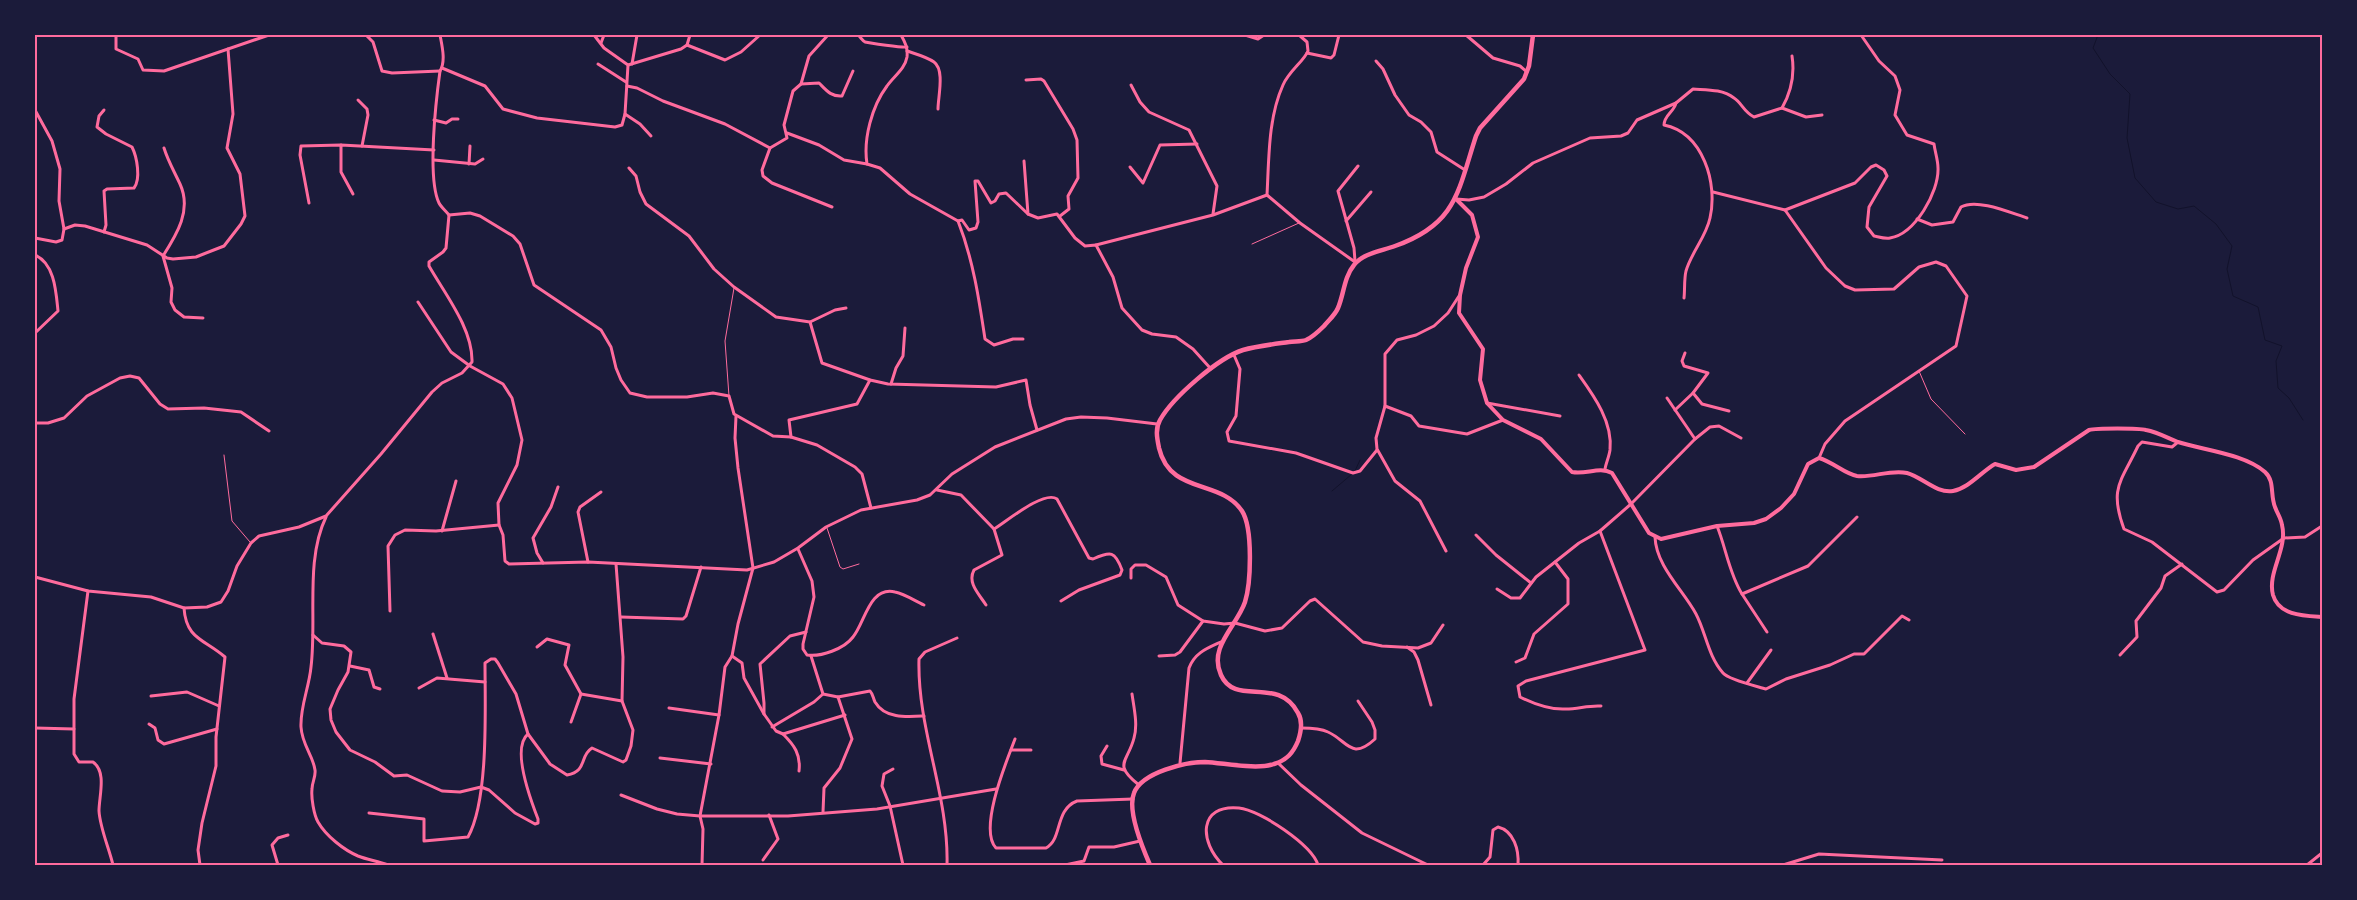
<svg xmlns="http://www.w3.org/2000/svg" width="2357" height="900" font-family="Signika,sans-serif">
<rect width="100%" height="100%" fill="#1b1b3a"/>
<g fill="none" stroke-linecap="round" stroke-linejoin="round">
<g stroke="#12122b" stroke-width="1">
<polyline points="2098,35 2093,48 2110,74 2130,94 2127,138 2135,178 2156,202 2178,209 2194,206 2216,224 2232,246 2227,269 2233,296 2258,307 2265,340 2282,346 2276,361 2278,388 2289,398 2303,420"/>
<polyline points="1355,471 1360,460"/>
<polyline points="1332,491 1352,474"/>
</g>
<g stroke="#ff6b9d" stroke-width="1">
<polyline points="1252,244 1299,223"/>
<polyline points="1919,371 1931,399 1965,434"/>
<polyline points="729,396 725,341 734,288"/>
<polyline points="224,455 232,521 250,542"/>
<polyline points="827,528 840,567 843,569 859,564"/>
</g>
<g stroke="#ff6b9d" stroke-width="3">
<polyline points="116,35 116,49 138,59 143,70 164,71 269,35"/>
<polyline points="366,35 373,42 382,71 392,73 440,71"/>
<path d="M440,35C442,46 446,61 440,71C436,100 427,178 439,203C441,207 446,211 449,215L470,213L480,216L513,236L520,244L534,285L601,330L611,347L616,368L621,380L630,393L647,397H687L713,393L729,396L734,414L773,436L791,437L817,445L855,467L862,474L871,508"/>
<polyline points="828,35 809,56 801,84 793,91 784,125 787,138 770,148 762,170 763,176 772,183 832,207"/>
<path d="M901,35C905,42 908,48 907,57C905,69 894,76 887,86C872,106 863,139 867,164L880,168L910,194L958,221L962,220L969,230L976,228L978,222L975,181H978L991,203L995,201L999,194L1006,193L1028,214"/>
<polyline points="1245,35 1258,39 1264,35"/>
<path d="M1299,35L1307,42L1308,51C1304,61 1289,71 1283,85C1268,118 1269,159 1267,195L1300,223L1355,262"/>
<polyline points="1466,35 1493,58 1520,66 1527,72"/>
<path d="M859,36C861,38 863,41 865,42C869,43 903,48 907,47"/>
<polyline points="601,43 604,35"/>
<polyline points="687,45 725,60 741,52 760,35"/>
<path d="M907,51C916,54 927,57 934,62C945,70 938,97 938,109"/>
<polyline points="1307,53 1331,58 1334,55 1339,35"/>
<polyline points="1376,61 1383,69 1395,95 1409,115 1421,122 1431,132 1437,152 1465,170"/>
<polyline points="598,64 626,82"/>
<polyline points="632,64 637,35"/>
<polyline points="628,65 681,49 687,45 690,35"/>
<polyline points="442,68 485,86 503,109 537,118 615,127 622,125 625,114 628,65 604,48 594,35"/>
<polyline points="1026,80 1041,79 1044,81 1073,129 1077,140 1078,178 1068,196 1069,209 1060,216"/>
<path d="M801,84L819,83C826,90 831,97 842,96L853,71"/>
<polyline points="1131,85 1140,102 1149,112 1189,130 1217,186 1213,214"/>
<polyline points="627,86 637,88 663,101 725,124 770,148"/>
<polyline points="358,100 367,109 368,115 362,146"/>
<path d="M1676,103L1693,89C1707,90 1722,89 1734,98C1742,103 1743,111 1754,117L1782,108C1791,92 1795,75 1792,56"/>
<polyline points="1782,108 1806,117 1822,115"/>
<polyline points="35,110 52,141 60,169 59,201 64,229 62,240 56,242 35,238"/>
<path d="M104,110L99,116L97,127L106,134L132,147C137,157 141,179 134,188L107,189L104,191L106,225L104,232"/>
<polyline points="625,114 640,124 651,136"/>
<polyline points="434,120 446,123 452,119 458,119"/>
<polyline points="787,133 819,145 844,160 867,164"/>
<polyline points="341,145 341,172 353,194"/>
<path d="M164,148C168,161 174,171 180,184C192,210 177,234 163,256L172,288L171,302L175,310L184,317L203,318"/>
<polyline points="434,160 475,164 483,159"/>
<polyline points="1024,161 1028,214 1038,218 1057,214 1075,238 1085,246 1096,245 1113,277 1122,308 1142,330 1152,334 1176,337 1193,349 1211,369"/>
<polyline points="469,164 470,146"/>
<polyline points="1130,167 1143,183 1160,145 1197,144"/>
<polyline points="629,168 636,176 640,192 646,204 689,236 714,269 734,287 776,317 810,322"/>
<path d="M1713,192L1785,210L1855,183L1871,167L1876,165L1884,170L1887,176L1869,207L1867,227L1874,236C1879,237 1885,239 1890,238C1915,234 1939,192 1938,168C1938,160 1935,152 1934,144L1907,135L1895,115L1900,90L1895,76L1879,61L1861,35"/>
<path d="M1456,199L1469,200L1484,197L1506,184L1533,163L1590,138L1621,136L1628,133L1637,120L1676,103C1674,112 1664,115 1664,125C1703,133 1718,183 1710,218C1706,237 1691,253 1686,271C1684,279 1685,289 1684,298"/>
<polyline points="309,203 300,155 301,146 341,145 434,150"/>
<polyline points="1785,210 1826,268 1845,286 1855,290 1894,289 1919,267 1936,262 1946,266 1967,296 1956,346 1845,421 1825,444 1819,458"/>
<path d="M1917,219L1932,225L1953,222L1961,207C1977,198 2011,213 2027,218"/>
<path d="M958,221C973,259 979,299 985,339L994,345L1013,339H1023"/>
<polyline points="1346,221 1371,192"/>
<polyline points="64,229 75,225 85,226 147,245 167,258 173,259 196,257 224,246 241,224 245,216 240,174 227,148 233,114 228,49"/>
<polyline points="1096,245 1213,215 1267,195"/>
<path d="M35,255C55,264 56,292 58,311L35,333"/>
<polyline points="1355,261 1354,248 1338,191 1358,166"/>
<polyline points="418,302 451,352 470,366 503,384 512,398 522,440 517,465 498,503 499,525 503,535 505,561 509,564 588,562 747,570 774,562 798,548 826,527 861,510 917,500 930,495 952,474 995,447 1066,419 1081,417 1107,418 1157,424"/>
<polyline points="846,308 835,310 810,322 822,363 870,380 888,384 996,387 1026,380 1030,405 1037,430"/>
<polyline points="1234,355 1240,369 1236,416 1227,432 1229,441 1296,453 1353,473 1360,471 1377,450"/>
<path d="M1579,375C1594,396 1613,422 1610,450C1609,457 1606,463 1605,469"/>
<polyline points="891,384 896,368 903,356 905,328"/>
<polyline points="1693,393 1702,404 1729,411"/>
<polyline points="1667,398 1695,439"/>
<polyline points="1487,403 1560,416"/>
<polyline points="1385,406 1411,416 1419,426 1467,434 1503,420"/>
<polyline points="1675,410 1693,393 1708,373 1684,366 1682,361 1685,353"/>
<polyline points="35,423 48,423 64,418 87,396 120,378 130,376 139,378 160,404 168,409 204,408 241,412 269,431"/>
<polyline points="791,437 789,420 857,404 870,380"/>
<path d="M2178,442L2172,447L2142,442L2138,446C2121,482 2109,488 2124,529L2152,542L2217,592L2224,590L2253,560L2284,538L2305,537L2322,526"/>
<path d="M937,490L961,495L994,529L1002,555L974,570C967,583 979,594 986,605"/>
<path d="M326,517C305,560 317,619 311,667C309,688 300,707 301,727C302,745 313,755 315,770C316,777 312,782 312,789C311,798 314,815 318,822C326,836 344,850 358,856C368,860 378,861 388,865"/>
<path d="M1717,526C1726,548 1729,573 1742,594L1808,566L1857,517"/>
<path d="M994,529C1007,521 1044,490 1057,499L1089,558L1093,559C1111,551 1115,551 1122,570L1120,575L1079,590L1061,601"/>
<polyline points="442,531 456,481"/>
<polyline points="1476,535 1496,555 1531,583"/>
<path d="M1655,537C1656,566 1683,590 1696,614C1706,633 1708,656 1723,673C1729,680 1756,686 1766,689L1786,679L1830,665L1854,654H1864L1902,616L1909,620"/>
<path d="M798,549L812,581L814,597L803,644V649L807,655C821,657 844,649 853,637C865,623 869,586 895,592C905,594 915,601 924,605"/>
<polyline points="1446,551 1420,501 1395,481 1377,449 1376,438 1385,406 1385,354 1397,340 1416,335 1434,326 1448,313 1459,296"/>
<polyline points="588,562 578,512 580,507 601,492"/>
<polyline points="543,563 537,553 533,538 551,507 558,487"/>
<path d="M35,577L88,591L151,597L184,608L207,607L221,602L228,591L237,566L251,543L259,536L299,527L326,516L381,454L432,392L442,383L462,373L472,362C473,329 445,294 429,266V262L443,252L446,248L449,215"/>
<polyline points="1131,578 1131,569 1135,565 1146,565 1166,577 1178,605 1203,621 1224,624 1235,623 1265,631 1282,628 1310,601 1315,599 1363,642 1382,646 1418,648 1431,643 1443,625"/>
<polyline points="1497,589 1511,598 1520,598 1536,577 1555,562"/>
<path d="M88,591L74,699V754L79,762H93C107,772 99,796 99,811C100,828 109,848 113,865"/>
<polyline points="1742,594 1767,632"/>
<path d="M184,608C186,639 204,639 225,657L216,737V766L202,823L198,850L200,865"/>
<polyline points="390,611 388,546 395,535 405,530 436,531 499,525"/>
<polyline points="621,617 683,619 686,616 701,567"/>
<polyline points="806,632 790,636 760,664 764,703 764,714 776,731 783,734 845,715"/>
<polyline points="433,634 447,678"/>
<path d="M313,635L322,643L344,646L351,652L348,672L338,690L330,709L331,720L336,732L350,750L375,762L394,776L407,775L442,791L460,792L481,787L489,790L515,813L535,824L538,823V819C531,801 511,748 528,734L550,764L567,775C588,771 579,756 592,748L623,762L626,760L631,746L633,730L622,701L623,657L616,564"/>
<polyline points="537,647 547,639 569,645 565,665 581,694 571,722"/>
<polyline points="1407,647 1414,652 1418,660 1431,705"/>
<polyline points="2120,655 2137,637 2136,621 2161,588 2165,576 2182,564"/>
<polyline points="732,656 742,663 744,678 764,714"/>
<path d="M811,656L823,694L838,697L870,691C873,694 873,698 875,702C885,719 907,717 924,716"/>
<polyline points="1159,656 1175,655 1180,652 1203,621"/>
<polyline points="1516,662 1525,658 1534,634 1568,604 1568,579 1555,562 1579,543 1600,531"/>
<polyline points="350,666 369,670 374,687 380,689"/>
<polyline points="1747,683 1771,650"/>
<polyline points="419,688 437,678 485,682"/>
<polyline points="581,694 622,701"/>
<path d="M1132,694C1134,708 1138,725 1134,738C1128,762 1112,764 1139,785"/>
<polyline points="151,696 187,692 219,706"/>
<path d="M1601,706C1589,705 1578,709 1566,709C1550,710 1534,704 1520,697L1518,686L1526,681L1645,650L1600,531L1631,504L1695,439L1710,427L1719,426L1741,438"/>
<polyline points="669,708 719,715"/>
<polyline points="149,724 155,728 158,740 164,744 217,729"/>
<polyline points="772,727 814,702 823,694"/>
<polyline points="35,728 74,729"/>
<path d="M1301,728C1310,728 1320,728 1328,732C1348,741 1351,761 1375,739V730L1372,722L1358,701"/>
<path d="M783,734C794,745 801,754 799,771"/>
<path d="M1015,739C1007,760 978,829 996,848H1046C1063,839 1054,810 1077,801L1133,799"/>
<polyline points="1107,746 1101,756 1102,764 1124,770"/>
<polyline points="1011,750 1031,750"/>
<polyline points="660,758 711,764"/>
<path d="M1180,763L1189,668C1195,652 1208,648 1223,641"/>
<polyline points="1278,763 1301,785 1362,833 1428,865"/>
<polyline points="893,769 884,774 882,786 890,806 903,865"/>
<polyline points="621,795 657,809 677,814 700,816 788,816 877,809 996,789"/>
<polyline points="823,812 824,788 840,768 852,739 838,697"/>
<path d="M369,813L424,819V841L468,837C489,799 485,708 485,663L491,659H495L498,663L516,694L528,734"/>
<polyline points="763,860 778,839 769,815"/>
<polyline points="278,865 272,845 278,838 288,835"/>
<polyline points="702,865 703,829 700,816 719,715 725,667 732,656 738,624 753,568 738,468 735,438 736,416"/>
<path d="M947,865C949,795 917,729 919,659L925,652L957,638"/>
<polyline points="1065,865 1084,861 1089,847 1114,847 1140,841"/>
<path d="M1223,865C1199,842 1198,804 1239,808C1260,810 1312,845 1318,865"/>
<path d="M1483,865L1490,857L1493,830L1498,827C1514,831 1519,850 1518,865"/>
<polyline points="1783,865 1819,854 1942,860"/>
<polyline points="2307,865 2322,853"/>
</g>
<path stroke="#ff6b9d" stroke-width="4" d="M1456,199L1472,215L1478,237L1466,268L1460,295L1459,313L1483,349L1480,380L1487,403L1503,420L1541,439L1572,472C1586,475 1599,466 1612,473L1649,533L1661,539L1717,526L1754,523L1766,519L1781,508L1794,494L1808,464L1819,458C1833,462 1845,474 1857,476C1873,478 1891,469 1907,473C1922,477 1937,494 1953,491C1969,488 1981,472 1995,464L2016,470L2034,467L2089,430C2096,428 2139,428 2146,430C2157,432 2168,438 2178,442C2203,450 2245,454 2265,472C2275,481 2270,495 2275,507C2277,513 2281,518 2282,525C2288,549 2267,572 2273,595C2279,616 2305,616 2322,617"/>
<path stroke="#ff6b9d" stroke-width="4.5" d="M1150,865C1143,849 1127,810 1134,793C1142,772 1186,762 1205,762C1224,763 1257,770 1274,764C1287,760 1293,753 1298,741C1301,732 1303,721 1298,713C1278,675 1235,707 1221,675C1208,647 1237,626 1245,602C1251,583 1253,528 1242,511C1221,479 1170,495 1159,448C1157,438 1155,429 1160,420C1173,397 1218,358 1243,350C1257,346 1275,344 1289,342C1294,341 1301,342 1306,340C1313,337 1319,331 1324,326C1329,320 1335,315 1338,308C1344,294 1344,277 1354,265C1363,253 1382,251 1395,246C1457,224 1458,191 1476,136L1480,128L1524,79L1529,66L1533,35"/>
</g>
<rect width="2357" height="900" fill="none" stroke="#1b1b3a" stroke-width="72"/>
<rect x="36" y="36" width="2285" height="828" fill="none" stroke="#ff6b9d" stroke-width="2"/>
</svg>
